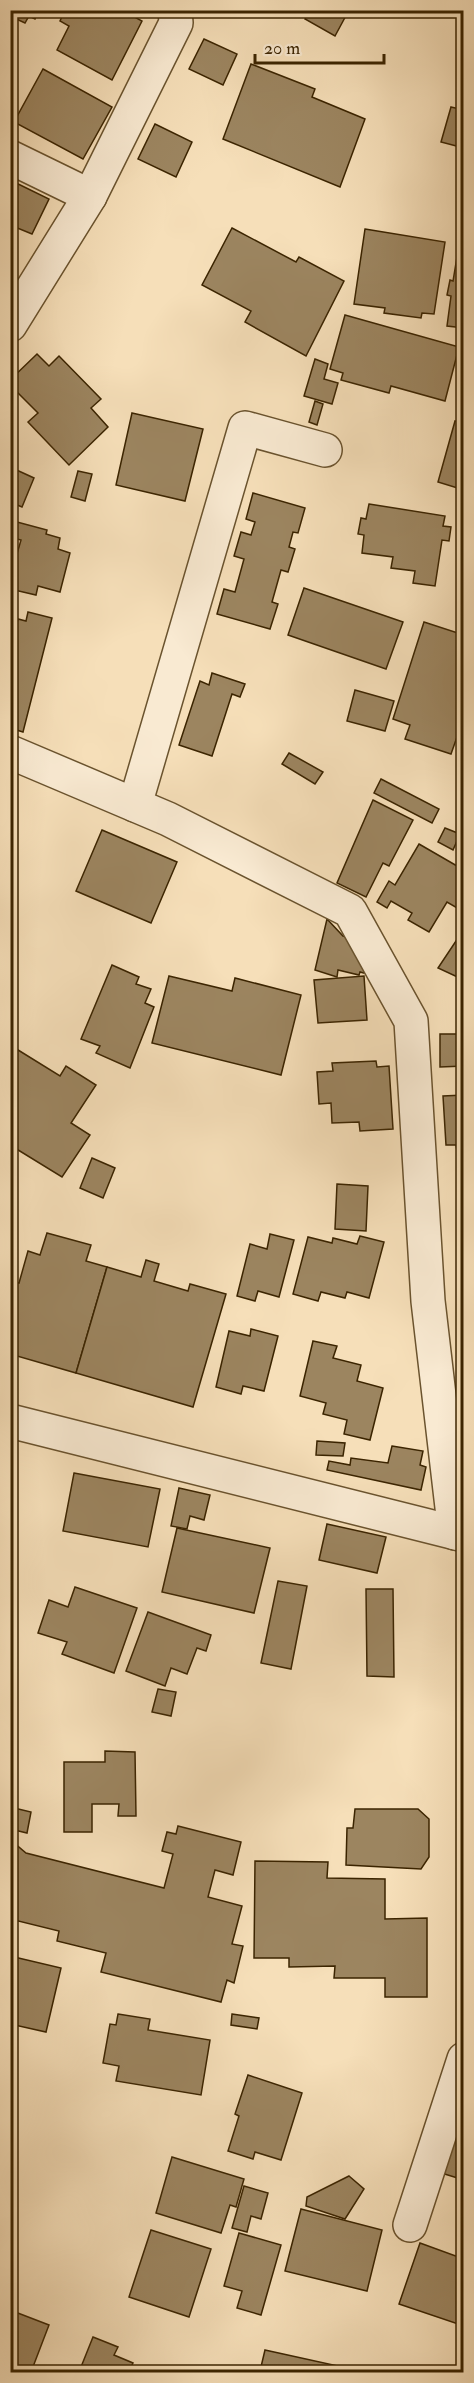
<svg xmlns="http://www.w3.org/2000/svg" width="474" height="2383" font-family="'IM FELL Double Pica',serif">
<rect width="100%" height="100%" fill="#f6dfb9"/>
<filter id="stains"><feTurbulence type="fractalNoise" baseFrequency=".00333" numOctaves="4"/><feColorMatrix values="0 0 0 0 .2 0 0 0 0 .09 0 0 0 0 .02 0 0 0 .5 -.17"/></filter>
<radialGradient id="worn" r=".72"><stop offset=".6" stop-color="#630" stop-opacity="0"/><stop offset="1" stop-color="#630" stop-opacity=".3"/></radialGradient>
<g fill="#9c8560" stroke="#3b2400" stroke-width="1.5">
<polygon points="10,10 39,10 35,19 29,16 25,23 10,16"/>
<polygon points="65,10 122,10 142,21 112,80 57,50 69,26 60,21"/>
<polygon points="310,10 349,10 335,36 305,19"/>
<polygon points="204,39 237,54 223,85 189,69"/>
<polygon points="251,64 315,89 312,97 365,119 340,187 223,139"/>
<polygon points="43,69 112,107 83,159 14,122"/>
<polygon points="451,107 464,110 464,148 441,142"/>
<polygon points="155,124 192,142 176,177 138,159"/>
<polygon points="10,180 49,199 32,234 10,225"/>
<polygon points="232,228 296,262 299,257 344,281 306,356 245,322 251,311 202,285"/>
<polygon points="365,229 445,242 434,314 422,313 421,318 384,313 385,308 354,304"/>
<polygon points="459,245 464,246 464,328 447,326 451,296 447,295 450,280 453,281"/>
<polygon points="345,315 459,347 445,401 391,386 389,393 341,380 343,373 330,369"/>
<polygon points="37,354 49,366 59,356 101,399 91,408 108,427 69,465 28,422 38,413 10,385 10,380"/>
<polygon points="315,359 328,364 324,379 338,383 332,404 304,396"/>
<polygon points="315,401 323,404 317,425 309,422"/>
<polygon points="132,413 203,429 185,501 116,485"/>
<polygon points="464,415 464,490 438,482 455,421 462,423"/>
<polygon points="10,467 34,478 22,507 10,502"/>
<polygon points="78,471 92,474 85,501 71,497"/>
<polygon points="253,493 305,508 298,533 293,532 289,547 295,549 288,572 281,570 272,602 278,604 270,629 217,614 224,589 235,592 244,559 234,556 241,532 251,535 255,522 246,519"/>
<polygon points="369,504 445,516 443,526 451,527 449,541 442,540 435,586 413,583 415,571 391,568 393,557 362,553 364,535 358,534 361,518 366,519"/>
<polygon points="17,522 47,530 46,534 60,538 58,549 70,553 60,592 38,586 36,595 10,589 10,578 21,540 13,538"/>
<polygon points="304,588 403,622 386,669 288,635"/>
<polygon points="28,612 52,618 23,732 10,728 10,639 12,640 18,619 26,621"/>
<polygon points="424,622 464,635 464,717 451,754 405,739 410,725 393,719"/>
<polygon points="212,673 245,684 240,697 232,694 212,756 179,745 200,681 209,685"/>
<polygon points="355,690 394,701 385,731 347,721"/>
<polygon points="289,753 323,772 315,784 282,764"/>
<polygon points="381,779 439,809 432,823 374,793"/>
<polygon points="373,800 413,820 389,866 383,863 366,897 337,883"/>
<polygon points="445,828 460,834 453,850 438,842"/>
<polygon points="102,830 177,862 151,923 76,891"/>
<polygon points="419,844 464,870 464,912 447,902 429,932 408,920 412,913 391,901 387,908 377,902 389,881 395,885"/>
<polygon points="327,919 343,936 363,942 368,959 364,973 360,972 359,975 338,970 337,977 315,970"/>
<polygon points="464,929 464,980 438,968"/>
<polygon points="112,965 139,977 136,984 151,989 145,1003 154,1007 130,1068 96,1053 100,1046 81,1039"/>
<polygon points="169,976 232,991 235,978 301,995 281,1075 152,1043"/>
<polygon points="364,976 367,1020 318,1023 314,980"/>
<polygon points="440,1034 464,1034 464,1066 440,1067"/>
<polygon points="10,1045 60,1076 66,1066 96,1085 71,1123 90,1135 62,1177 10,1145"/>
<polygon points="376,1061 377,1067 389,1066 393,1129 360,1131 359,1122 332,1123 331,1103 319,1104 317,1072 333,1071 332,1063"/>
<polygon points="464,1095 464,1151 457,1151 456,1145 446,1145 443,1096"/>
<polygon points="92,1158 115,1168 103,1198 80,1188"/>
<polygon points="337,1184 368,1186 366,1231 335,1229"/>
<polygon points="47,1233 91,1245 86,1261 107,1267 76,1373 10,1354 10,1281 19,1283 28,1251 40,1255"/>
<polygon points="270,1234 294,1240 279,1297 258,1291 255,1301 237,1296 250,1244 267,1249"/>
<polygon points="360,1236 384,1242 369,1298 347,1292 345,1298 321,1292 318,1301 293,1294 308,1237 332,1243 333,1238 357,1244"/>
<polygon points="146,1260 159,1264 154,1281 188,1291 190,1284 226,1294 193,1407 76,1373 107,1267 141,1277"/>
<polygon points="251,1329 278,1336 264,1391 243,1386 241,1394 216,1387 229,1331 250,1336"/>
<polygon points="313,1341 337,1346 333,1358 361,1365 357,1381 383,1388 370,1440 344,1434 347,1420 323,1414 326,1403 300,1396"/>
<polygon points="317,1441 345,1443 343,1456 316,1455"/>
<polygon points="392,1446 423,1451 420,1465 426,1467 421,1490 327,1470 329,1461 350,1465 351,1458 388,1463"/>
<polygon points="74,1473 160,1489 148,1547 63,1531"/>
<polygon points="179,1488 210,1495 204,1520 190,1516 187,1529 171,1526"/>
<polygon points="327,1524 386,1537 377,1573 319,1560"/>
<polygon points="177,1528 270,1548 254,1613 162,1592"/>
<polygon points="278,1581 307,1586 291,1669 261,1663"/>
<polygon points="75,1587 137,1608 114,1673 62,1654 67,1642 38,1633 49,1600 68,1607"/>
<polygon points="366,1589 393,1589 394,1677 367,1676"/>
<polygon points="148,1612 211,1635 206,1651 197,1648 187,1674 171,1668 165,1686 126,1671"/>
<polygon points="158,1689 176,1692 171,1716 152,1712"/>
<polygon points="105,1751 135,1752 136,1816 118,1816 119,1804 92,1804 92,1832 64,1832 64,1762 105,1762"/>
<polygon points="10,1807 31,1812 27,1833 10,1829"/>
<polygon points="355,1809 418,1809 429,1819 429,1857 421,1869 346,1865 347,1828 353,1828"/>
<polygon points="178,1826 241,1842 233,1875 215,1870 208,1897 242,1906 232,1944 243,1946 234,1983 227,1980 221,2002 101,1972 106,1953 57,1941 59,1931 10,1919 10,1850 13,1842 26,1853 164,1888 173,1854 162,1851 167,1832 176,1834"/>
<polygon points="255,1861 328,1862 327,1878 385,1879 385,1919 427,1918 427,1997 385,1997 385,1978 334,1978 335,1966 289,1967 289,1958 254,1958"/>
<polygon points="10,1956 61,1968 46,2032 10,2024"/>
<polygon points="118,2014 150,2019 148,2030 210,2040 201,2095 116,2081 119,2066 103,2063 110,2024 116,2025"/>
<polygon points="232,2014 259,2018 257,2029 231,2025"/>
<polygon points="248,2075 302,2093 281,2160 255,2152 253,2159 228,2151 239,2116 235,2114"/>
<polygon points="452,2129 464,2133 464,2180 438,2172"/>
<polygon points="172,2157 244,2179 236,2207 230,2205 221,2233 156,2213"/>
<polygon points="349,2176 364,2189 345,2219 306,2206 307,2197"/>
<polygon points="244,2186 268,2193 261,2219 251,2216 247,2232 232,2228"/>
<polygon points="301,2209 382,2230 367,2291 285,2271"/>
<polygon points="151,2230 211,2249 189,2317 129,2297"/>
<polygon points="239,2233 281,2245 261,2315 237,2308 242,2291 224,2286"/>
<polygon points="420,2243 464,2259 464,2326 399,2304"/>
<polygon points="10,2310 49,2325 31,2372 10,2364"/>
<polygon points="93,2337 118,2347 114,2355 133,2363 129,2372 79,2372"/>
<polygon points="265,2350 347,2368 346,2372 242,2372 243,2367 260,2371"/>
</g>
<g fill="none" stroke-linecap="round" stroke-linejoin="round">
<g stroke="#6a532e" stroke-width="36">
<g id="minor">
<polyline points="10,157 90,196"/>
<polyline points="10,325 90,196 176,23 175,10"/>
<polyline points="10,752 168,819 350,911 411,1021 428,1301 455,1533"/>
<polyline points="135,805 245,428 325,450"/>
<polyline points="10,1421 464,1535"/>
<polyline points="410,2225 464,2059"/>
</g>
</g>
<use href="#minor" stroke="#f9ead2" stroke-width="33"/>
</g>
<rect width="474" height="2383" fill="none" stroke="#f6dfb9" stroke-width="36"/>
<rect x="12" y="12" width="450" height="2359" fill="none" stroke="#3b2400" stroke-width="3"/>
<rect x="18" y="18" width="438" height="2347" fill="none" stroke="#3b2400" stroke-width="1.5"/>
<path d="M255 54v9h129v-9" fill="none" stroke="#3b2400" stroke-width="3"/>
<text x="264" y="54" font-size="18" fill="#3b2400" stroke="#f9ead2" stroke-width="4.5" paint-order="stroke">20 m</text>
<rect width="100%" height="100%" filter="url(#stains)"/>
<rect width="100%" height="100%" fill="url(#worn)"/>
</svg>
